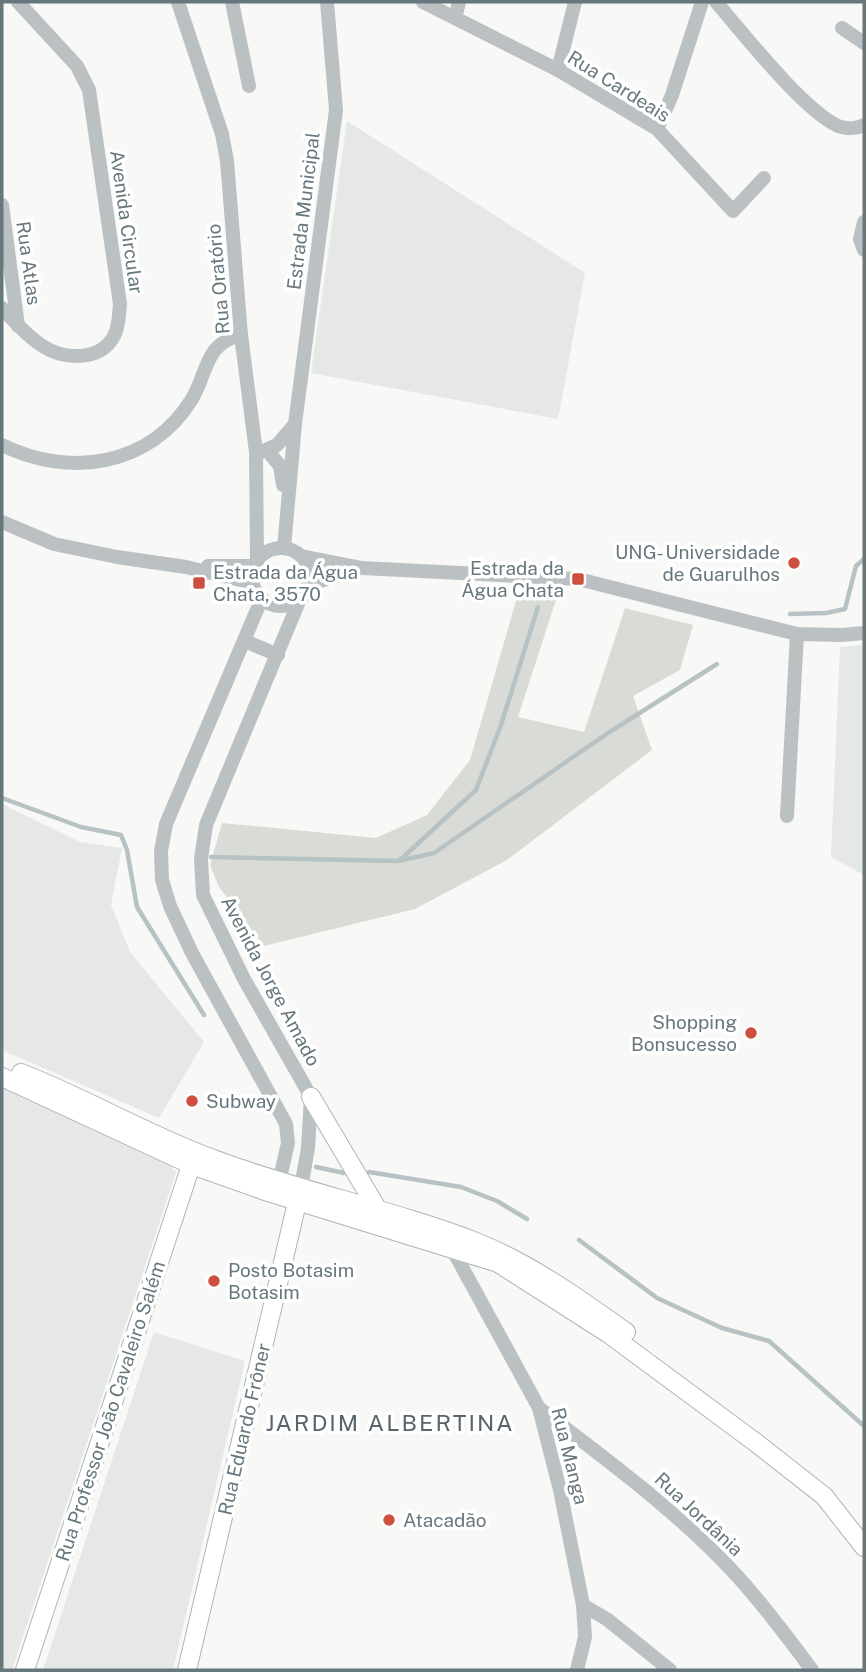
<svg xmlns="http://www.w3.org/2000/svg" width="866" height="1672" font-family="'Public Sans',sans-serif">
<rect width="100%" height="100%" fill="#f8f8f6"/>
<g fill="#e6e8e6">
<polygon points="347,121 585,273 558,419 311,373"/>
<polygon points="864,645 864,875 831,857 840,647"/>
<polygon points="2,804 80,842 122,848 111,905 130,952 204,1042 159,1118 2,1050"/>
<polygon points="2,1082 158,1154 176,1172 12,1670 2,1670"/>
<polygon points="154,1332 245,1361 173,1670 43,1670"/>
</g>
<polygon fill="#d9dcd6" points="518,594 557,597 518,717 584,732 625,608 693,625 680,670 633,696 652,750 507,860 415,909 264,946 219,887 210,865 222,823 376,838 427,815 470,760"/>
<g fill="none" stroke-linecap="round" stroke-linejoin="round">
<g stroke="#b6c2c4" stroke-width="4.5">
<polyline points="790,614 826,613 845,609 856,566 864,559"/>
<polyline points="2,798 81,827 121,835 127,850 137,907 204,1015"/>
<polyline points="211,857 398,861 434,853 608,733 717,664"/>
<polyline points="400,860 476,790 501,725 538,607"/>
<polyline points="316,1167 344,1173"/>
<polyline points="369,1172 461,1187 497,1201 527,1219"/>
<polyline points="579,1240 657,1298 722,1328 769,1341 864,1426"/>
</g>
<g stroke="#b0b5b8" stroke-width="20">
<g id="major">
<path d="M21,1073C88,1099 149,1136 216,1160C301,1192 391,1209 476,1242C531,1264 578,1298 626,1332"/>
<polyline points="2,1077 192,1165 268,1192 498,1263 609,1334 755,1442 824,1496 864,1547"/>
<polyline points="311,1097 378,1210"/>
<polyline points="25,1670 194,1156"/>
<polyline points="187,1670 300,1190"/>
</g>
</g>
<g stroke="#bbc1c3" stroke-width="14">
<polyline points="178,2 222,134 227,161 241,335 256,452 257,561"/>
<polyline points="232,2 249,86"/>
<polyline points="423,2 558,70 657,129 733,211 764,178"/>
<path d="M716,2C744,34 802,109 838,126C846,129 857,129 864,125"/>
<polyline points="455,18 459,2"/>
<polyline points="842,28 864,43"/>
<polyline points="558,70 575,2"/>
<polyline points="657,129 672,95 702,2"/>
<polyline points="2,205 18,326"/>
<polyline points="864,222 860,239 864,250"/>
<path d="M2,308C14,321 26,335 41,345C63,360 100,362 114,336C119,326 119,315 120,304L89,90L77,66L18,2"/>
<path d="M2,445C69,478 150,467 192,399C209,370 204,344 241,335"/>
<polyline points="267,450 280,466 283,485"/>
<polyline points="261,452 277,445 295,424"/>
<polyline points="2,522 54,544 117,557 186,567 253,583"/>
<polyline points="284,548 295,424 336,110 327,2"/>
<circle cx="281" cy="577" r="29"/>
<polyline points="301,556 362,568 578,579 797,634 841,635 864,633"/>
<polyline points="208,566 254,566"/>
<polyline points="308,585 360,568"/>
<polyline points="262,598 166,824 161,851 162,880 170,906 192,953 286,1124 288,1143 279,1182"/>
<polyline points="300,599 206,825 201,859 203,895 244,979 311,1097 308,1148 301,1188"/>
<polyline points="245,641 278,655"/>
<polyline points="787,816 797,634"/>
<polyline points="450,1245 539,1408 560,1490 583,1605 585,1637 577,1670"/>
<path d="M539,1408C608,1461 680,1513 739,1578C765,1607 789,1639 812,1670"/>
<polyline points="583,1605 608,1620 670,1670"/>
</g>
<use href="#major" stroke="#fff" stroke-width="18"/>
</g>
<g fill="#ce4e40" stroke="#fff" stroke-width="2.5">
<circle cx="794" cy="563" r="7"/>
<rect x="571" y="572" width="14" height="14" rx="3.5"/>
<rect x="192" y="576" width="14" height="14" rx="3.5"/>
<circle cx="751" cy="1033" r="7"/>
<circle cx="192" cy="1101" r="7"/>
<circle cx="214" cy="1281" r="7"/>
<circle cx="389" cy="1520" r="7"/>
</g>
<g text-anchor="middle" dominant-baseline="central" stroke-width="7" stroke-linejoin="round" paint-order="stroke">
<g font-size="19" fill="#66777d" stroke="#fff">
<text transform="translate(619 86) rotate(32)">Rua Cardeais</text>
<text transform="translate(303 211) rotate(-83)">Estrada Municipal</text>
<text transform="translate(127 222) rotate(82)">Avenida Circular</text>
<text transform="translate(29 263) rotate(82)">Rua Atlas</text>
<text transform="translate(218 279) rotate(-95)">Rua Oratório</text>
<text transform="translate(271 981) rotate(62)">Avenida Jorge Amado</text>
<text transform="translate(110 1411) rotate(-72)">Rua Professor João Cavaleiro Salém</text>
<text transform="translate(244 1429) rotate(-77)">Rua Eduardo Frôner</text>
<text transform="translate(570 1456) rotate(76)">Rua Manga</text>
<text transform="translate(699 1514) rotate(43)">Rua Jordânia</text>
</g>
<g font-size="19" fill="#66777d" stroke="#fff" text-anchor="start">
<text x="780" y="552" text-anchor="end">UNG- Universidade<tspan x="780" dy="22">de Guarulhos</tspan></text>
<text x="564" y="568" text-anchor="end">Estrada da<tspan x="564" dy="22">Água Chata</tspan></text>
<text x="213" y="572">Estrada da Água<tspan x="213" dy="22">Chata, 3570</tspan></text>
<text x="737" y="1022" text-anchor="end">Shopping<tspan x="737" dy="22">Bonsucesso</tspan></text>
<text x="206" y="1101">Subway</text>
<text x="228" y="1270">Posto Botasim<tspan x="228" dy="22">Botasim</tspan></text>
<text x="403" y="1520">Atacadão</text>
</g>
<g font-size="23" letter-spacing="2" fill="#586469" stroke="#fff">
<text x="390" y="1422">JARDIM ALBERTINA</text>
</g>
</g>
<rect width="866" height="1672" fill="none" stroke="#66777d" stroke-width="7"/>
</svg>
